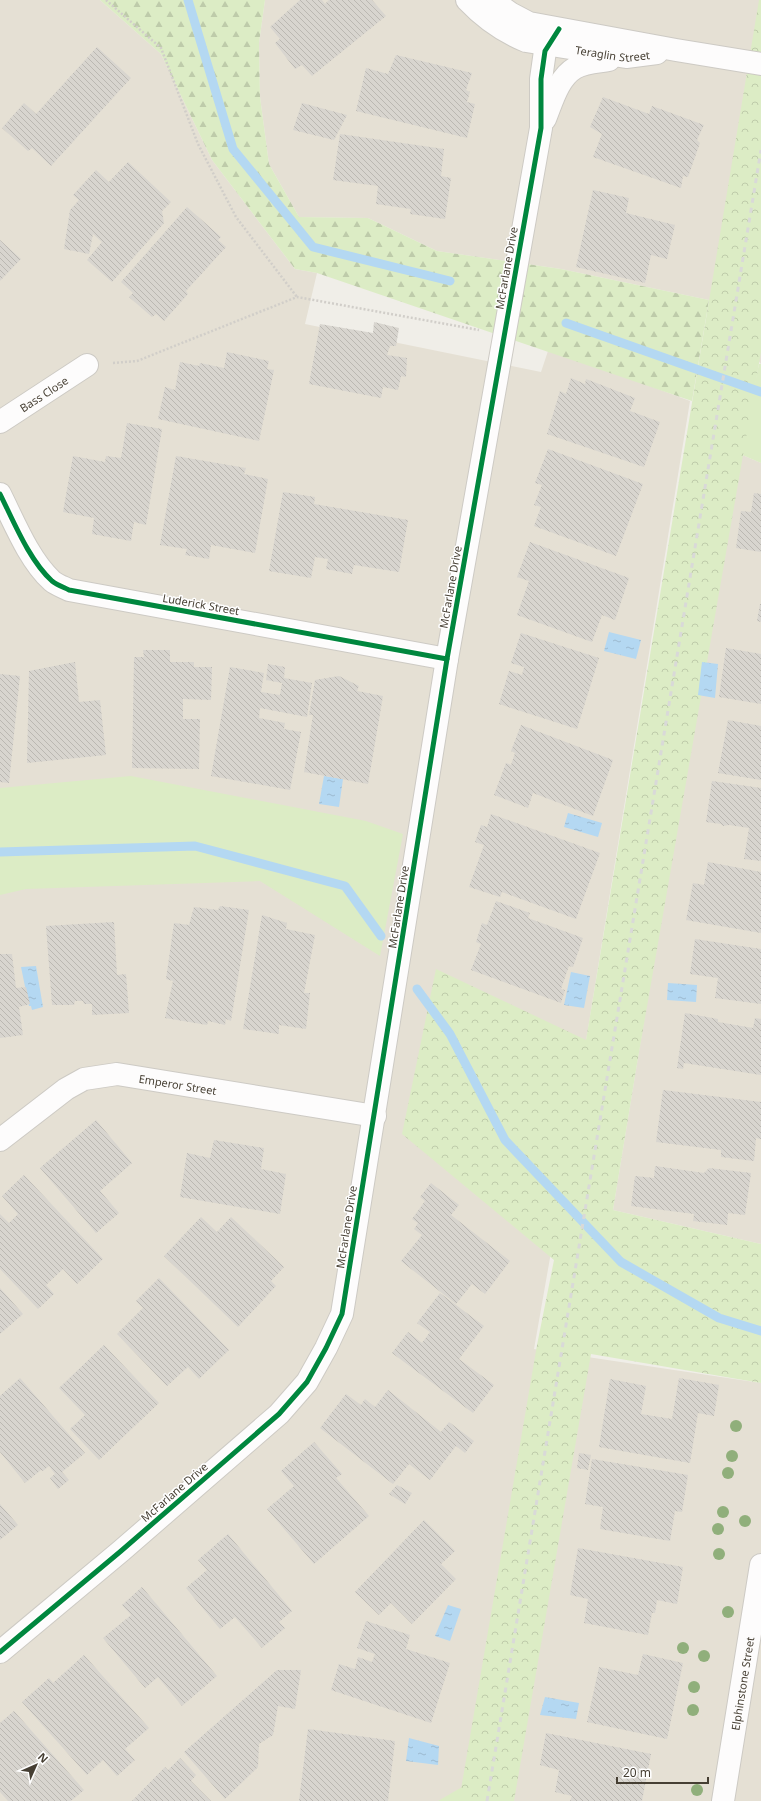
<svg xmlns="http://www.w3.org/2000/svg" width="761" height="1801" font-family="'Noto Sans',sans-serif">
<defs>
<pattern id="forest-firs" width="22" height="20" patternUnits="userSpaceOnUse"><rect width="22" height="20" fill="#dcecc5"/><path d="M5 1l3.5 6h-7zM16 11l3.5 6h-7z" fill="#becbaa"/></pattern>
<pattern id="park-crowns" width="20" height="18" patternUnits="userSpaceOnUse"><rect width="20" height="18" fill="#dcecc5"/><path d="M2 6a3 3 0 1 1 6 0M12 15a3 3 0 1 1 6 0" fill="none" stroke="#becbaa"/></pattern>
<pattern id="water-ripples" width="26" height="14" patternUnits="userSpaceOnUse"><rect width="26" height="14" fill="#b4d8f2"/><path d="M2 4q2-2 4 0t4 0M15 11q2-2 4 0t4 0" fill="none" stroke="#9cbad0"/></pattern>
<pattern id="building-back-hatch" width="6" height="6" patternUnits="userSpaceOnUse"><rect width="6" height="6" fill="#d8d5cf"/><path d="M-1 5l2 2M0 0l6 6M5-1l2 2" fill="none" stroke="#bbb8b2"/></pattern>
</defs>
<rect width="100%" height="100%" fill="#f0eee8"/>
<g fill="#e5e0d4">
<polygon points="0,0 100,0 161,54 212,160 295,269 317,273 305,324 541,372 549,348 690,401 560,1201 534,1349 761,1383 761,1801 0,1801"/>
<polygon points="265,0 761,0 761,364 709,300 561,269 437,251 368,218 299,217 269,164 260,97 259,43"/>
<polygon points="740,454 761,463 761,1244 613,1210 714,594"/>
</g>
<g fill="#dcecc5">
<polygon points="759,364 761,364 761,463 740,454"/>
<polygon points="131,776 366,821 403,834 380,956 260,881 26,889 0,895 0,788"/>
<polygon points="462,1787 460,1801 438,1801"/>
</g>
<polygon fill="url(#forest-firs)" points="100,0 265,0 259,43 260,97 269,164 299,217 368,218 437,251 561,269 709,300 692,401 317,273 295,269 212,160 161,54"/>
<polygon fill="url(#park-crowns)" points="759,0 761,0 761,352 637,1064 613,1210 761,1244 761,1383 591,1354 514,1801 459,1801 537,1345 554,1260 402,1134 436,969 586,1040"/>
<g fill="url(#water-ripples)">
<polygon points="609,632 641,640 636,659 604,651"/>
<polygon points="702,662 718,664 715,698 698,695"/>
<polygon points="324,776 343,779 339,807 319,804"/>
<polygon points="568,813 602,823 598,837 564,827"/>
<polygon points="36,966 43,1007 32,1010 31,1006 29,1006 21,967"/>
<polygon points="571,972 590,976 584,1008 564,1005"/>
<polygon points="668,983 697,985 696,1002 667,1000"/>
<polygon points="448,1605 461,1609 450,1641 435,1636"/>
<polygon points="545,1697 579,1703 576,1719 540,1715"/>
<polygon points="409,1738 439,1746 438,1765 406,1761"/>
</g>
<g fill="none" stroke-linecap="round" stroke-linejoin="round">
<g stroke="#b4d8f2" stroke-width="9">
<polyline points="188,0 233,149 313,247 450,281"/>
<polyline points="566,323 761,392"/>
<polyline points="0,852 195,846 345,886 381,936"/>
<polyline points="417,989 450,1034 505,1140 621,1262 719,1318 761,1331"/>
</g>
</g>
<g fill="url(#building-back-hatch)">
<polygon points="300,0 322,0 325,4 329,0 372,0 386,16 312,76 302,65 295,69 275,43 280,39 270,27"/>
<polygon points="97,47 131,78 51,166 32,148 28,151 2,128 24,103 36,114"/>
<polygon points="396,55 472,73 466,90 470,92 467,102 475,104 467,138 356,111 366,68 388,74"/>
<polygon points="603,97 649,114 652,106 704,125 697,140 700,143 688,177 683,176 681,188 593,157 602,134 590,127"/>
<polygon points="302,103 347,115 334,140 293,130"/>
<polygon points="340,134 444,149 441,176 451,178 445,219 410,214 411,209 376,204 378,186 333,180"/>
<polygon points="128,162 171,202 162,211 164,223 112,282 87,260 102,242 93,234 89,254 64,249 70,210 79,200 73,195 96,170 109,182"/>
<polygon points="593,190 629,198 626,213 675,225 667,259 651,255 645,283 576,267"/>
<polygon points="187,207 221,237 218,240 226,247 186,291 188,294 164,321 156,314 152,317 129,297 133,293 121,282"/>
<polygon points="0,240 21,259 0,281"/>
<polygon points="374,322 399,328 396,346 390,346 387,355 407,358 406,377 401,376 398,390 383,387 381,398 309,384 320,324 373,333"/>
<polygon points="227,352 269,361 267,369 274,370 259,441 158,419 165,387 175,390 180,362 199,366 200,363 224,368"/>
<polygon points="571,378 585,384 586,379 635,398 630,411 660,422 644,467 547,434 560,391 566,394"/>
<polygon points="127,423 162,429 146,525 134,522 131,541 92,534 94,518 63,512 73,456 105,462 106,456 121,458"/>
<polygon points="548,449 643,484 616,556 534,526 541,507 534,505 542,485 535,483"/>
<polygon points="176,456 246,468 244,474 268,479 255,553 211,545 209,559 185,555 187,549 160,545"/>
<polygon points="283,492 315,497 314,504 408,520 399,572 354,565 352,574 326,569 328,559 315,557 311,578 269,571"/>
<polygon points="754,493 761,494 761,552 736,548 741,511 751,512"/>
<polygon points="530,542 629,578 615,620 602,615 592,642 517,615 529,581 517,577"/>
<polygon points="760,604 761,604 761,622 757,621"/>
<polygon points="521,633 599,658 577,729 499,704 509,671 522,675 524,667 511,663"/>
<polygon points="726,648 761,654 761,704 719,697"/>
<polygon points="143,650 170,650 170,662 194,662 194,667 212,667 211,700 183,699 183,719 200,719 199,769 132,768 134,657 144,657"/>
<polygon points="75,662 79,702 100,700 106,755 27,763 29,671"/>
<polygon points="268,664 285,667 284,678 312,683 307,717 260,708 259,718 285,723 284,729 301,732 290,790 211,776 230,667 264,673 261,692 280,695 282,683 266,680"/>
<polygon points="0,674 20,676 9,783 0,782"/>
<polygon points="339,676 359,686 357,691 383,696 368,784 304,772 313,715 309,715 315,680"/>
<polygon points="728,720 761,726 761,780 718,773"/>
<polygon points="521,725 613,760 593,816 533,793 528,808 494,795 506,763 511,765 515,753 511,751"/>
<polygon points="712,781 761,788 761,861 744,859 749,828 729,825 723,826 721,824 706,822"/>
<polygon points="491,814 600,853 576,919 502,892 500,897 469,887 484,845 475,842 481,825 487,827"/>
<polygon points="708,862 761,872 761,933 686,920 693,883 704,885"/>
<polygon points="496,901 530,913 528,918 583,938 573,967 569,966 561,989 565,990 561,1003 471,970 481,944 476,942 482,923 487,925"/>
<polygon points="220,906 249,910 231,1021 226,1019 225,1025 208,1021 207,1025 165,1018 173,981 166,979 174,923 189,925 194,907 218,910"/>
<polygon points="262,915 287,923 286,929 315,935 304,993 310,993 306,1029 279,1025 279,1034 243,1029"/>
<polygon points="114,922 117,975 126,974 129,1013 92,1015 92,1004 84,1004 83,1001 75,1001 74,1005 52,1005 46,926"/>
<polygon points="695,939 761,949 761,1004 715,998 718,978 690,974"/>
<polygon points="0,954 12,954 16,988 26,987 30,1004 19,1007 23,1035 0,1038"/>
<polygon points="685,1013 718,1019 718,1022 753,1028 755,1018 761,1019 761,1075 684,1063 683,1069 677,1068"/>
<polygon points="663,1090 761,1102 761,1139 756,1138 754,1161 721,1157 721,1150 656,1142"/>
<polygon points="96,1120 132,1163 100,1191 119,1213 96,1233 40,1168"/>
<polygon points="214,1140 264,1148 261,1169 286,1174 280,1214 180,1197 187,1153 210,1158"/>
<polygon points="655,1166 704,1173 709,1168 751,1173 745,1215 728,1213 727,1225 693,1221 694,1214 631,1206 635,1176 654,1178"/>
<polygon points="24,1175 103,1259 77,1284 63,1269 46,1285 54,1294 38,1309 0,1269 0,1214 9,1223 18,1214 2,1196"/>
<polygon points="431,1183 459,1205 451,1215 510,1261 485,1294 472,1284 456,1304 401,1261 422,1235 414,1229 418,1223 412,1219 425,1201 420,1197"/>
<polygon points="201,1217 217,1232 231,1217 284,1267 271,1281 276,1286 238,1327 164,1256"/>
<polygon points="159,1278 229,1350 199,1379 188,1367 167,1386 117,1334 143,1308 136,1301"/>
<polygon points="0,1288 23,1314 0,1334"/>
<polygon points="440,1293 484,1326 459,1359 494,1385 473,1413 392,1353 408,1332 422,1343 430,1332 417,1323"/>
<polygon points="104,1345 159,1403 99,1460 70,1429 85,1415 59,1388"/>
<polygon points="20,1378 85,1453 62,1472 69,1480 58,1489 50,1478 55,1474 49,1466 43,1471 41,1470 25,1483 0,1452 0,1396"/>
<polygon points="679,1378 719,1385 714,1416 698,1413 690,1463 599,1447 610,1379 646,1386 641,1414 672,1419"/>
<polygon points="388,1390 441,1432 449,1422 474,1441 465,1453 456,1446 430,1480 409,1464 393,1484 320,1428 346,1394 361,1405 365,1399 375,1407"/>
<polygon points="314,1442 342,1474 336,1478 369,1516 314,1564 267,1509 294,1486 281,1471"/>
<polygon points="579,1453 591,1455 588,1470 577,1468"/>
<polygon points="592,1459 688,1475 682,1512 675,1511 670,1541 600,1529 603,1507 585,1504"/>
<polygon points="397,1485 412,1493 405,1504 389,1494"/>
<polygon points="0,1504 18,1525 0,1540"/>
<polygon points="424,1520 455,1551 441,1564 456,1579 412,1624 391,1603 379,1615 355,1592"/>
<polygon points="228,1534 292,1611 279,1622 285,1628 262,1648 235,1617 220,1629 186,1588 207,1570 198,1560"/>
<polygon points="578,1548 683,1567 677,1604 657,1600 655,1613 652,1613 648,1635 584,1623 588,1599 570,1595"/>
<polygon points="142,1587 217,1676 182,1706 158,1677 145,1688 103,1638 131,1615 122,1605"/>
<polygon points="366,1621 410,1635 406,1649 450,1663 431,1723 331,1690 339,1664 355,1669 358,1657 372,1662 375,1654 357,1648"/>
<polygon points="643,1654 683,1663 667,1739 587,1722 599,1667 638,1675"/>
<polygon points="84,1655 149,1728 125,1749 135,1760 117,1776 103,1760 87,1775 22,1702 49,1678 53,1683"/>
<polygon points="277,1670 301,1670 295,1709 278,1706 273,1735 259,1744 258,1767 225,1799 184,1752"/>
<polygon points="14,1711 84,1790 71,1801 8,1801 0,1792 0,1723"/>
<polygon points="308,1729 395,1741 388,1801 299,1801"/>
<polygon points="546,1733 651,1754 642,1801 570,1801 572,1796 555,1792 559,1770 540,1765"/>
<polygon points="180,1758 196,1775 191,1781 211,1801 132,1801 165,1767 168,1770"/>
</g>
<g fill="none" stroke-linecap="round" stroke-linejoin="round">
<g stroke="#cdcac4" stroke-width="24">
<g id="minor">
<path id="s1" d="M467,0C484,18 504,32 526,41L626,57L657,53"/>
<polyline points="492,0 510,13 529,23 676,50 761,64"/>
<path d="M545,119C552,102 558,78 575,68C585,62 598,62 609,60"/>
<path id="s2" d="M0,422L87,365"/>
<path d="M0,494C14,522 29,560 52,581C57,585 63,587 69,590L447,659"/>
<path id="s3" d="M0,1140L66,1089L84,1079L117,1074L375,1116"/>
<polyline points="0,1652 121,1551 279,1414 307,1382 326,1348 342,1314 447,659 541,128 541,79 545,51 559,29"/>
<path id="s4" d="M723,1801L761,1565"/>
</g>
</g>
<g stroke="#d1cec9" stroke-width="2.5" stroke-dasharray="2 2" stroke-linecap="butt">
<polyline points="106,0 161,48 198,144 236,217 297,297"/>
<polyline points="113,363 137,361 297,297 479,330"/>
</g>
<use href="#minor" stroke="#fdfcfc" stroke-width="22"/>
<polyline stroke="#d9d9d8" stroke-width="3" stroke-dasharray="5 5" stroke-linecap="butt" points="487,1801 761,150"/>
<g stroke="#fff" stroke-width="8">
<g id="cycleway">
<path d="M0,494C14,522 29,560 52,581C57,585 63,587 69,590L447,659"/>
<polyline points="0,1652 121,1551 279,1414 307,1382 326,1348 342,1314 447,659 541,128 541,79 545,51 559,29"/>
</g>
</g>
<use href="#cycleway" stroke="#00873e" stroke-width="5"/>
</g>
<g fill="#90af7b">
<circle cx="736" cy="1426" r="6"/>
<circle cx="732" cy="1456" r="6"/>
<circle cx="728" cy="1473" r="6"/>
<circle cx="723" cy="1512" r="6"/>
<circle cx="745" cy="1521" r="6"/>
<circle cx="718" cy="1529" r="6"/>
<circle cx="719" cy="1554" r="6"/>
<circle cx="728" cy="1612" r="6"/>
<circle cx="683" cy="1648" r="6"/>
<circle cx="704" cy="1656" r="6"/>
<circle cx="694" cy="1687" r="6"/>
<circle cx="693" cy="1710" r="6"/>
<circle cx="697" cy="1790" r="6"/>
</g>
<g text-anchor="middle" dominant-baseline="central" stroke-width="3" stroke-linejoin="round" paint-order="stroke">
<g font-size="11" fill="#463f33" stroke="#fff">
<text stroke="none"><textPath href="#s1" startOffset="160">Teraglin Street</textPath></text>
<text transform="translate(506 268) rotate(-80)">McFarlane Drive</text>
<text stroke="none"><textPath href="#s2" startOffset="52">Bass Close</textPath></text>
<text transform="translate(450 587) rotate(-80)">McFarlane Drive</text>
<text transform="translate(201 604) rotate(10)">Luderick Street</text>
<text transform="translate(398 907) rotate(-81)">McFarlane Drive</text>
<text stroke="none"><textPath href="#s3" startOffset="199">Emperor Street</textPath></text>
<text transform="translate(346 1227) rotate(-81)">McFarlane Drive</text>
<text transform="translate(174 1492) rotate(-41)">McFarlane Drive</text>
<text stroke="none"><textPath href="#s4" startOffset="119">Elphinstone Street</textPath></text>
</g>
</g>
<g transform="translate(36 1765) rotate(45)" stroke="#ffffff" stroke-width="3" paint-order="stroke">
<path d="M0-3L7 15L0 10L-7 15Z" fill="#463f33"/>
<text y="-6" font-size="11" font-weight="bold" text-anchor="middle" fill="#463f33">N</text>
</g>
<path d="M617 1777v6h91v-6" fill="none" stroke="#463f33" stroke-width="2"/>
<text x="623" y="1777" font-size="12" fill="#463f33" stroke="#ffffff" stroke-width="3" paint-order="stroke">20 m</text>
</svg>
